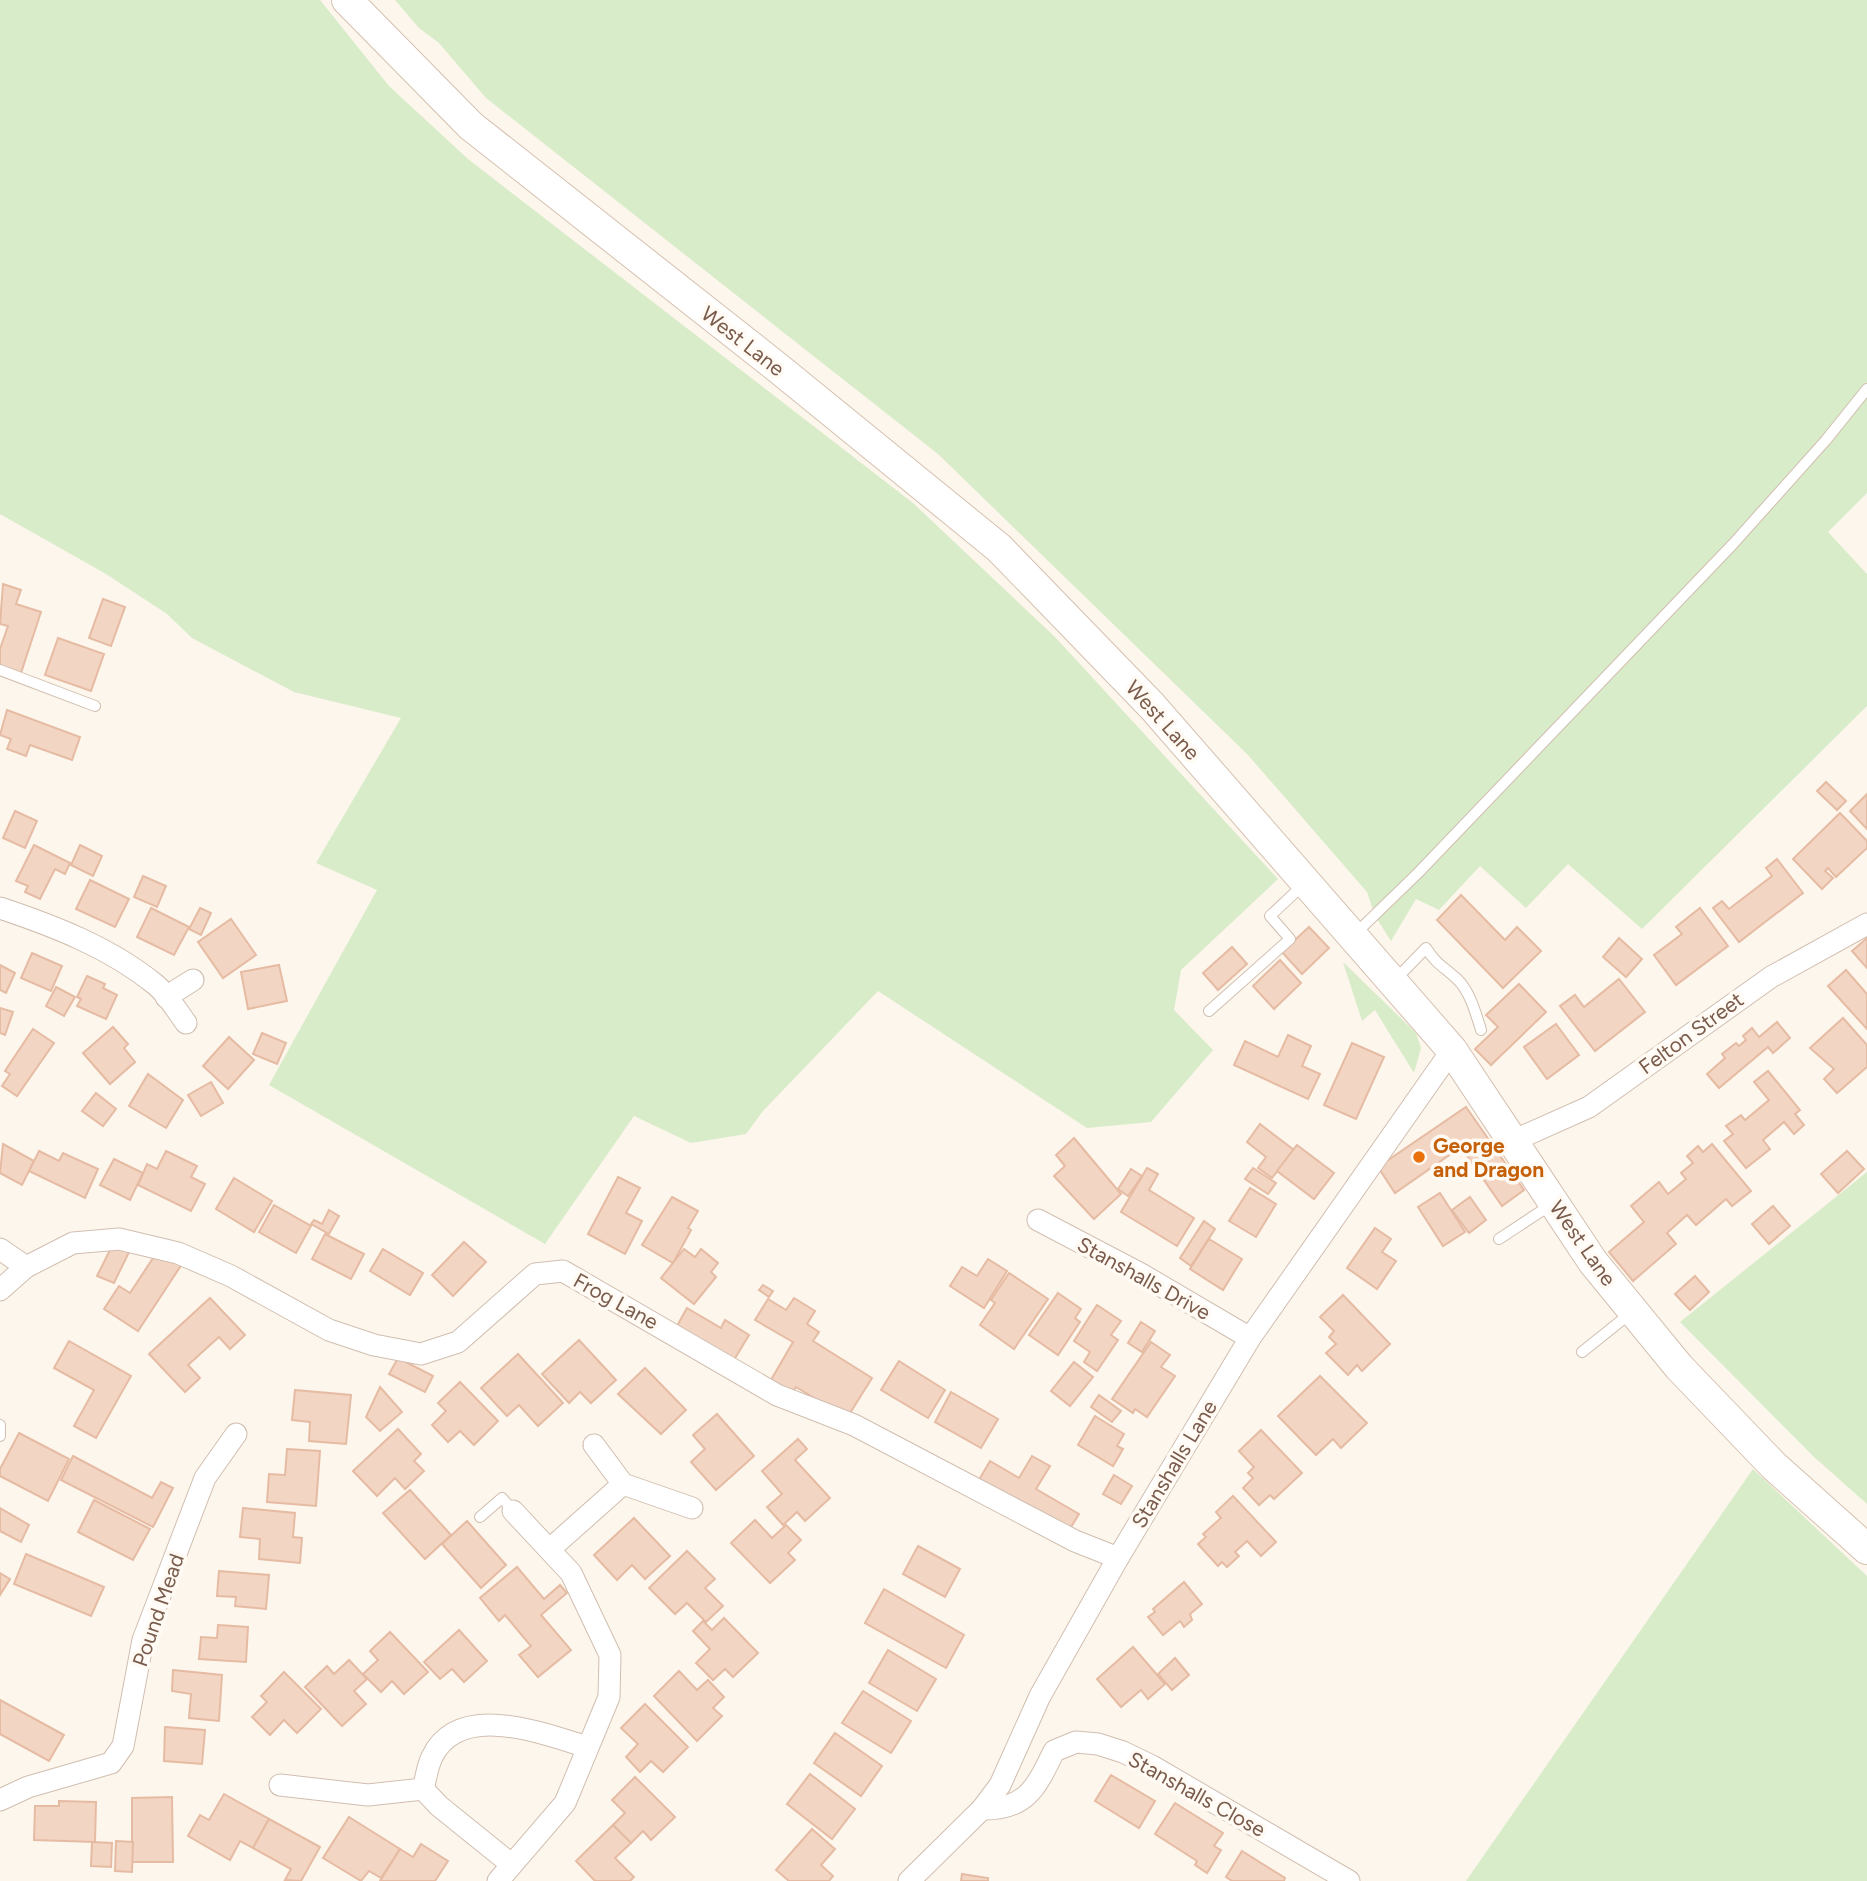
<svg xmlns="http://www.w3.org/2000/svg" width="1867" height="1881" font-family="Figtree,sans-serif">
<rect width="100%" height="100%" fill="#fdf6ec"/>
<g fill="#d8ecc9">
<polygon points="0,0 320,0 389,86 468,159 913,503 1055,637 1278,879 1181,970 1174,1010 1213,1050 1151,1122 1087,1128 878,991 763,1111 746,1134 691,1143 634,1116 545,1244 269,1085 377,890 316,863 401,718 294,692 192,638 167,614 106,574 0,514"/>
<polygon points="395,0 1867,0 1867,493 1828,532 1867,574 1867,706 1642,929 1568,864 1526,908 1480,866 1439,910 1416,899 1391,941 1375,916 1367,892 1248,755 938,454 486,98 439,43 419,28"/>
<polygon points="1343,962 1416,1033 1421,1048 1414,1073 1375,1010 1362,1021"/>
<polygon points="1867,1172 1867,1504 1813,1456 1680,1322"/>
<polygon points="1753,1469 1867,1576 1867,1881 1466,1881"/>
</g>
<g fill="#f3d5c3" stroke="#e6bba3" stroke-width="2">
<polygon points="3,584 21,590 16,604 41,612 21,673 0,666 0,649 8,626 0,624"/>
<polygon points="103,599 125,607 111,646 89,638"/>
<polygon points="58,638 104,654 91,691 45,675"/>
<polygon points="7,710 80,737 72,760 30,745 26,756 7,749 11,739 0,735"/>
<polygon points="1826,782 1846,801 1837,810 1817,791"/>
<polygon points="1867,794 1867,829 1850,811"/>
<polygon points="15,811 37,821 25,848 3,838"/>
<polygon points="1840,813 1867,841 1867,848 1836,877 1828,868 1825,871 1833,878 1822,889 1793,859"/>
<polygon points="34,845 70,863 65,874 55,869 40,899 25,892 28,886 16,881"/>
<polygon points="80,845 102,856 93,876 71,865"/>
<polygon points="1777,859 1803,893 1739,942 1713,908 1722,901 1729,909 1772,876 1766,868"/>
<polygon points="143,876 166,886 157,907 134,897"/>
<polygon points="90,880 129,899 115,927 76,909"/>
<polygon points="1461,895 1505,940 1517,927 1541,951 1503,988 1437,920"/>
<polygon points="151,908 189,927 174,955 137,937"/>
<polygon points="200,908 211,913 201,935 189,929"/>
<polygon points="1700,908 1728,946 1676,985 1654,955 1682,934 1676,927"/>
<polygon points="231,919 256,955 223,978 198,942"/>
<polygon points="1309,927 1329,948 1302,974 1282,952"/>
<polygon points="1619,938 1642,959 1626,977 1603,957"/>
<polygon points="1867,938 1867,968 1852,951"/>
<polygon points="1232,947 1247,964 1218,990 1203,973"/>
<polygon points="32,953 62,966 51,991 21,978"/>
<polygon points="1280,960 1301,983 1274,1009 1253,986"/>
<polygon points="0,965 15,973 6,993 0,990"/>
<polygon points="279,965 287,1001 248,1009 241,972"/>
<polygon points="1846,970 1867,994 1867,1029 1828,986"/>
<polygon points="87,976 105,984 103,988 117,995 106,1019 77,1006 81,999 77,997"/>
<polygon points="1619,979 1645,1012 1595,1051 1560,1006 1575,995 1584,1007"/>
<polygon points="1519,984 1546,1012 1491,1065 1475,1049 1498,1027 1486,1015"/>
<polygon points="56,987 75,997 64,1016 46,1006"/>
<polygon points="0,1008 13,1012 5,1035 0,1033"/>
<polygon points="1843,1018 1867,1045 1867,1067 1837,1093 1824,1079 1834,1069 1810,1048"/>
<polygon points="1777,1022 1790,1038 1773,1053 1768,1047 1719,1088 1707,1074 1725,1058 1722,1054 1736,1043 1739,1046 1746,1040 1743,1036 1752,1028 1759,1037"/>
<polygon points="1556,1024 1579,1055 1547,1079 1524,1047"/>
<polygon points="113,1027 128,1044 124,1048 135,1062 110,1084 83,1053"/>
<polygon points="33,1029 54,1043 17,1096 2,1086 10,1074 5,1071"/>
<polygon points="262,1033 286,1043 277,1064 253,1054"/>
<polygon points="1288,1035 1311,1046 1302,1066 1320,1074 1308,1099 1234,1065 1245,1041 1278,1057"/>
<polygon points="229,1037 254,1060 228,1089 203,1066"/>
<polygon points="1352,1043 1384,1057 1356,1119 1324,1105"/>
<polygon points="1768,1071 1800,1110 1795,1114 1804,1125 1794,1134 1784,1122 1763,1140 1770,1149 1746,1168 1724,1141 1733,1134 1726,1126 1741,1115 1745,1120 1769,1100 1754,1082"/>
<polygon points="148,1074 183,1100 166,1128 129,1106"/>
<polygon points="211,1082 223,1103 201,1116 188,1095"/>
<polygon points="96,1093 116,1109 103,1126 82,1111"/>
<polygon points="1466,1107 1524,1190 1502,1206 1461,1147 1395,1193 1378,1167"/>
<polygon points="1260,1124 1294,1150 1272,1178 1258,1168 1266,1157 1247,1142"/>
<polygon points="1074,1138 1121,1194 1094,1219 1054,1176 1065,1166 1056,1155"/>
<polygon points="3,1144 34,1161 22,1185 0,1173"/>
<polygon points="1712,1144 1751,1191 1732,1206 1726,1199 1696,1225 1687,1215 1667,1233 1676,1244 1633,1281 1609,1252 1644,1222 1631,1206 1659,1182 1668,1194 1686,1179 1681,1173 1693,1163 1687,1156 1698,1146 1703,1152"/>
<polygon points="1297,1145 1334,1173 1314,1199 1277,1171"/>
<polygon points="39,1151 59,1161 63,1153 98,1169 85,1198 29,1171"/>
<polygon points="166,1151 197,1166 191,1177 205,1184 191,1211 138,1185 147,1164 157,1169"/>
<polygon points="1847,1151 1864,1169 1838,1193 1821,1174"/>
<polygon points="114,1159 143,1173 130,1200 100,1185"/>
<polygon points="1147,1168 1158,1174 1149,1190 1194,1218 1177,1246 1121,1212"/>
<polygon points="1253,1168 1276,1183 1268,1194 1245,1179"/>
<polygon points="1131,1169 1142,1176 1128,1196 1118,1189"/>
<polygon points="618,1177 640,1188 626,1213 642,1221 625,1254 588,1234"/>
<polygon points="234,1178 272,1201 254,1232 216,1209"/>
<polygon points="1250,1188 1276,1204 1256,1237 1229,1221"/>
<polygon points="1440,1193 1465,1232 1443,1246 1418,1207"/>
<polygon points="672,1197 698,1211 688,1228 691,1230 673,1263 642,1245"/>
<polygon points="1470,1197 1486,1220 1469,1233 1452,1210"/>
<polygon points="274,1205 311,1226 296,1253 259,1232"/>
<polygon points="1773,1206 1790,1226 1769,1244 1752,1224"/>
<polygon points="329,1210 339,1216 329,1234 311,1224 314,1220 322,1224"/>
<polygon points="1204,1221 1215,1229 1191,1266 1180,1258"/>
<polygon points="1375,1228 1391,1239 1382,1252 1396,1261 1377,1289 1347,1268"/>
<polygon points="325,1234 364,1254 351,1279 312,1259"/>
<polygon points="1209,1239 1242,1259 1223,1290 1190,1269"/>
<polygon points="114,1242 130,1250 114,1283 97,1276"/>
<polygon points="464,1242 486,1262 453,1296 432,1275"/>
<polygon points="159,1249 182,1264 138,1331 104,1309 119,1286 130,1293"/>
<polygon points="383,1249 423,1273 410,1295 370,1271"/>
<polygon points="684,1249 695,1257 701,1249 718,1263 711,1272 716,1277 694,1304 661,1278"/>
<polygon points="988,1259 1007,1271 984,1308 950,1286 962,1267 977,1276"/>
<polygon points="1009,1273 1048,1299 1014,1349 980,1325 995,1303 991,1300"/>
<polygon points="1695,1276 1709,1292 1690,1310 1675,1294"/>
<polygon points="763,1285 773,1291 769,1297 759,1290"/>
<polygon points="1058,1293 1081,1309 1075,1318 1080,1322 1058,1355 1029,1335"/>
<polygon points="1343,1295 1390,1344 1362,1371 1357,1365 1348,1375 1326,1353 1336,1344 1329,1337 1334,1331 1320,1317"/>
<polygon points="210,1298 245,1335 230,1349 219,1337 188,1365 200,1378 185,1392 149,1354"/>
<polygon points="794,1298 815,1311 807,1324 819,1332 813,1341 872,1378 847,1418 796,1387 792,1393 771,1380 793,1342 755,1320 768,1299 786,1310"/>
<polygon points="1097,1305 1121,1321 1111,1335 1118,1340 1097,1371 1084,1362 1090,1352 1074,1341"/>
<polygon points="687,1308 721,1328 725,1320 749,1335 734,1360 677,1326"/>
<polygon points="1141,1322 1155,1331 1142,1352 1128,1343"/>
<polygon points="579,1340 616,1380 591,1403 580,1392 569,1403 542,1374"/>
<polygon points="69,1341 131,1376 96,1438 74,1426 94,1390 54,1368"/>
<polygon points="1151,1342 1170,1355 1161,1367 1175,1376 1147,1417 1135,1409 1133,1413 1112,1399"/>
<polygon points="518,1354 563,1403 538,1426 519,1405 507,1416 481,1388"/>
<polygon points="398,1358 433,1376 425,1392 389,1374"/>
<polygon points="899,1361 945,1390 928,1418 881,1390"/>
<polygon points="1074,1362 1093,1377 1070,1406 1051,1391"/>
<polygon points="645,1368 686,1410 661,1434 618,1394"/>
<polygon points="1320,1376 1367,1423 1341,1448 1333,1439 1316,1455 1278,1416"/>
<polygon points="460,1382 498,1421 474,1445 460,1431 448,1442 432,1425 446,1411 438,1403"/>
<polygon points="380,1387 402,1412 380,1431 366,1417"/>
<polygon points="295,1390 351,1395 346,1444 309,1441 310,1422 292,1420"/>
<polygon points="951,1392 998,1419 981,1448 935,1422"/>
<polygon points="1099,1395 1121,1411 1112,1422 1091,1407"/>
<polygon points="717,1414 754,1456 716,1490 691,1462 705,1449 693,1435"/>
<polygon points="1095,1416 1124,1434 1117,1446 1123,1449 1113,1466 1078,1445"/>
<polygon points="398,1429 421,1454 414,1461 424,1471 405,1489 395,1478 377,1496 353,1471"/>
<polygon points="1261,1430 1302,1473 1274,1499 1270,1495 1259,1505 1243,1488 1253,1478 1248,1473 1254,1467 1239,1451"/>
<polygon points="19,1433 69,1459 48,1501 0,1476 0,1469"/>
<polygon points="798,1439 807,1449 795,1460 830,1498 805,1521 797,1512 783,1525 767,1507 782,1494 762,1471"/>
<polygon points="287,1449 320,1451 316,1506 267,1502 269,1474 285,1475"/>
<polygon points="73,1456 152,1498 161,1482 173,1488 153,1527 61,1480"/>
<polygon points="1032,1456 1050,1466 1036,1489 1079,1514 1068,1532 979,1480 990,1461 1019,1478"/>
<polygon points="1114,1475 1132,1486 1121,1504 1103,1494"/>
<polygon points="410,1490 451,1535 425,1559 383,1513"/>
<polygon points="1233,1496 1276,1542 1261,1556 1247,1541 1235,1552 1239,1556 1227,1567 1222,1562 1218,1566 1198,1544 1206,1537 1203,1534 1221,1518 1216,1512"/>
<polygon points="94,1500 150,1529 133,1560 78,1532"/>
<polygon points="0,1508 29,1525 21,1542 0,1531"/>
<polygon points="243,1508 295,1513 293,1537 302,1538 300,1563 259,1559 260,1539 240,1537"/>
<polygon points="634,1518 670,1556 645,1579 632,1565 617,1580 594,1555"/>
<polygon points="755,1520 772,1538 786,1525 801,1540 788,1553 795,1560 770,1583 731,1543"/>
<polygon points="467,1521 506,1565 481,1588 442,1544"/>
<polygon points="918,1546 960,1569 945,1597 903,1574"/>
<polygon points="687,1551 715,1579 705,1588 723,1606 706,1622 687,1603 675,1614 649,1588"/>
<polygon points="26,1554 104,1587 91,1616 14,1584"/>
<polygon points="517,1567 544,1599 560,1585 567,1593 541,1615 571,1650 538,1677 519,1655 531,1646 505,1615 499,1621 480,1598"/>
<polygon points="219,1571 269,1575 266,1609 235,1606 236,1597 217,1596"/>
<polygon points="0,1573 10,1579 0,1595"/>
<polygon points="1184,1582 1202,1604 1190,1614 1192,1620 1184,1627 1180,1621 1163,1635 1148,1617 1155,1612 1153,1609"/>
<polygon points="884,1589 964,1635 946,1668 865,1623"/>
<polygon points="724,1618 758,1653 733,1677 725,1669 713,1680 696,1663 710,1649 693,1631 703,1621 712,1630"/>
<polygon points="218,1625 248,1627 246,1662 199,1659 201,1637 217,1638"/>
<polygon points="459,1630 487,1661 464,1682 452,1669 440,1679 424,1662"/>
<polygon points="390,1632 428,1672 404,1694 392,1681 381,1692 363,1674 378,1660 370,1651"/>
<polygon points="1133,1647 1165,1684 1148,1699 1141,1690 1121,1707 1097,1679"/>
<polygon points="888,1650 936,1679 917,1711 869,1683"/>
<polygon points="1175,1658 1189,1675 1172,1690 1158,1674"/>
<polygon points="349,1660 367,1679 354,1691 366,1704 342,1726 305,1687 327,1666 334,1674"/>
<polygon points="173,1670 222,1675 219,1721 189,1718 191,1694 172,1691"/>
<polygon points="679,1671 697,1690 708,1680 724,1697 713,1708 722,1716 697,1741 654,1696"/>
<polygon points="284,1672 321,1709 297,1733 284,1720 270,1735 252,1717 267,1702 261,1696"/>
<polygon points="863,1691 911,1721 891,1753 842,1723"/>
<polygon points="0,1700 64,1735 49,1761 0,1734"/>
<polygon points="645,1704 688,1747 663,1772 651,1761 640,1772 626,1757 638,1744 621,1728"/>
<polygon points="165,1727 205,1730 202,1764 164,1761"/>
<polygon points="835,1733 882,1766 861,1796 814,1763"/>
<polygon points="810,1774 855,1809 832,1839 787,1804"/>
<polygon points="1111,1775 1155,1801 1139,1828 1095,1801"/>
<polygon points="635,1777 675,1817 651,1840 643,1831 631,1843 613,1825 625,1813 612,1800"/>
<polygon points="224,1794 269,1819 253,1848 240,1841 230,1860 188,1836 200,1815 209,1820"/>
<polygon points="172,1797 173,1862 132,1862 132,1798"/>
<polygon points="59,1801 96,1802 95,1842 34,1840 35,1806 59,1806"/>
<polygon points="1175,1803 1223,1833 1214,1846 1221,1850 1207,1873 1195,1865 1197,1861 1155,1834"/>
<polygon points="349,1817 400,1849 381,1878 369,1871 361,1881 323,1858"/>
<polygon points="269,1819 320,1847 301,1881 285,1880 291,1869 253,1848"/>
<polygon points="613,1825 631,1843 615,1858 634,1877 630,1881 595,1881 576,1861"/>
<polygon points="812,1829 835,1849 821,1865 833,1876 829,1881 789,1881 776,1870"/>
<polygon points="116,1841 133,1842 132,1872 115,1871"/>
<polygon points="92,1842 112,1843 111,1867 91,1866"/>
<polygon points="421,1844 448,1861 435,1881 380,1881 400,1849 413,1857"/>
<polygon points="1242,1851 1285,1878 1284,1881 1232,1881 1226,1877"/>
<polygon points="962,1874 988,1878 988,1881 961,1881"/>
</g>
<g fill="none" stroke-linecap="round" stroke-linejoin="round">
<g stroke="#d1beb0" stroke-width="12">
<g id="lane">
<polyline points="0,670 95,706"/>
<polyline points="1355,934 1418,873 1733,544 1826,440 1867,389"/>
<path d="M1395,980L1426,948C1436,964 1444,967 1457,979C1470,991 1476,1014 1481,1030"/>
<polyline points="1209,1011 1290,939 1270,916 1304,884"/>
<polyline points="1499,1239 1552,1204"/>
<polyline points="1582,1352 1632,1312"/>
<polyline points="0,1425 0,1436"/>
<polyline points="480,1517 502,1498 513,1511"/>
</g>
</g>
<g stroke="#d1beb0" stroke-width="23">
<g id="street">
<path d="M0,908C54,926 111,948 156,985C168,995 177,1011 186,1023"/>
<polyline points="166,997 193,980"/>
<polyline points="1515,1140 1589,1107 1771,977 1867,924"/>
<polyline points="1038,1220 1141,1274 1250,1338"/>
<polyline points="0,1249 26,1267"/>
<polyline points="0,1290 26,1267 73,1243 119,1239 178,1253 231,1276 329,1330 374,1345 421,1354 458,1342 535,1274 563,1271 777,1395 854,1425 1075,1541 1118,1558"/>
<polyline points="594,1445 623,1484 692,1508"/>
<polyline points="550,1549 623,1484"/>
<polyline points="280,1785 368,1795 423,1789 439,1806 511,1864"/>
<path d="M423,1789C426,1779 427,1767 432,1757C459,1700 544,1734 587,1747"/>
<polyline points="0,1800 28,1787 111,1763 123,1746 143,1640 205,1478 236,1434"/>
<path d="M982,1809C1027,1810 1037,1786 1054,1751L1076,1742L1098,1744L1123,1752L1152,1766L1349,1881"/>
<polyline points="498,1881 565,1803 609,1697 610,1655 571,1573 513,1511"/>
<polyline points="909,1881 982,1809 1000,1785 1040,1696 1118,1558 1250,1338 1452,1050"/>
</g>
</g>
<g stroke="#d6c0b0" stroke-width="32">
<polyline id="secondary" points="347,0 471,126 778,368 999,548 1152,706 1452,1050 1593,1262 1679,1367 1774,1466 1867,1549"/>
</g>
<use href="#lane" stroke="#fff" stroke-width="10"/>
<use href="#street" stroke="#fff" stroke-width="21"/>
<use href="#secondary" stroke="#fff" stroke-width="30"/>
</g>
<circle fill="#e8710a" stroke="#fffaf3" stroke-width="2.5" cx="1419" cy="1157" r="7"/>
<g text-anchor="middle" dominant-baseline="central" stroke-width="7" stroke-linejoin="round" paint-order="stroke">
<g font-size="21" fill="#7a5c4d" stroke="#fffaf3">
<text transform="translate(743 341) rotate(38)">West Lane</text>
<text transform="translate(1163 720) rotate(48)">West Lane</text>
<text transform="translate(1691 1033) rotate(-36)">Felton Street</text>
<text transform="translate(1583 1243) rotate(55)">West Lane</text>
<text transform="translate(1144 1278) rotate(29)">Stanshalls Drive</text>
<text transform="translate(616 1301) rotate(29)">Frog Lane</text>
<text transform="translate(1174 1464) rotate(-59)">Stanshalls Lane</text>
<text transform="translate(158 1610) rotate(-71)">Pound Mead</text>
<text transform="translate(1197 1794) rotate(29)">Stanshalls Close</text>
</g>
<g font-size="21" font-weight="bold" fill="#c56008" stroke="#fffaf3" text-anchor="start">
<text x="1433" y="1145">George<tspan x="1433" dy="24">and Dragon</tspan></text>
</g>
</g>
</svg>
